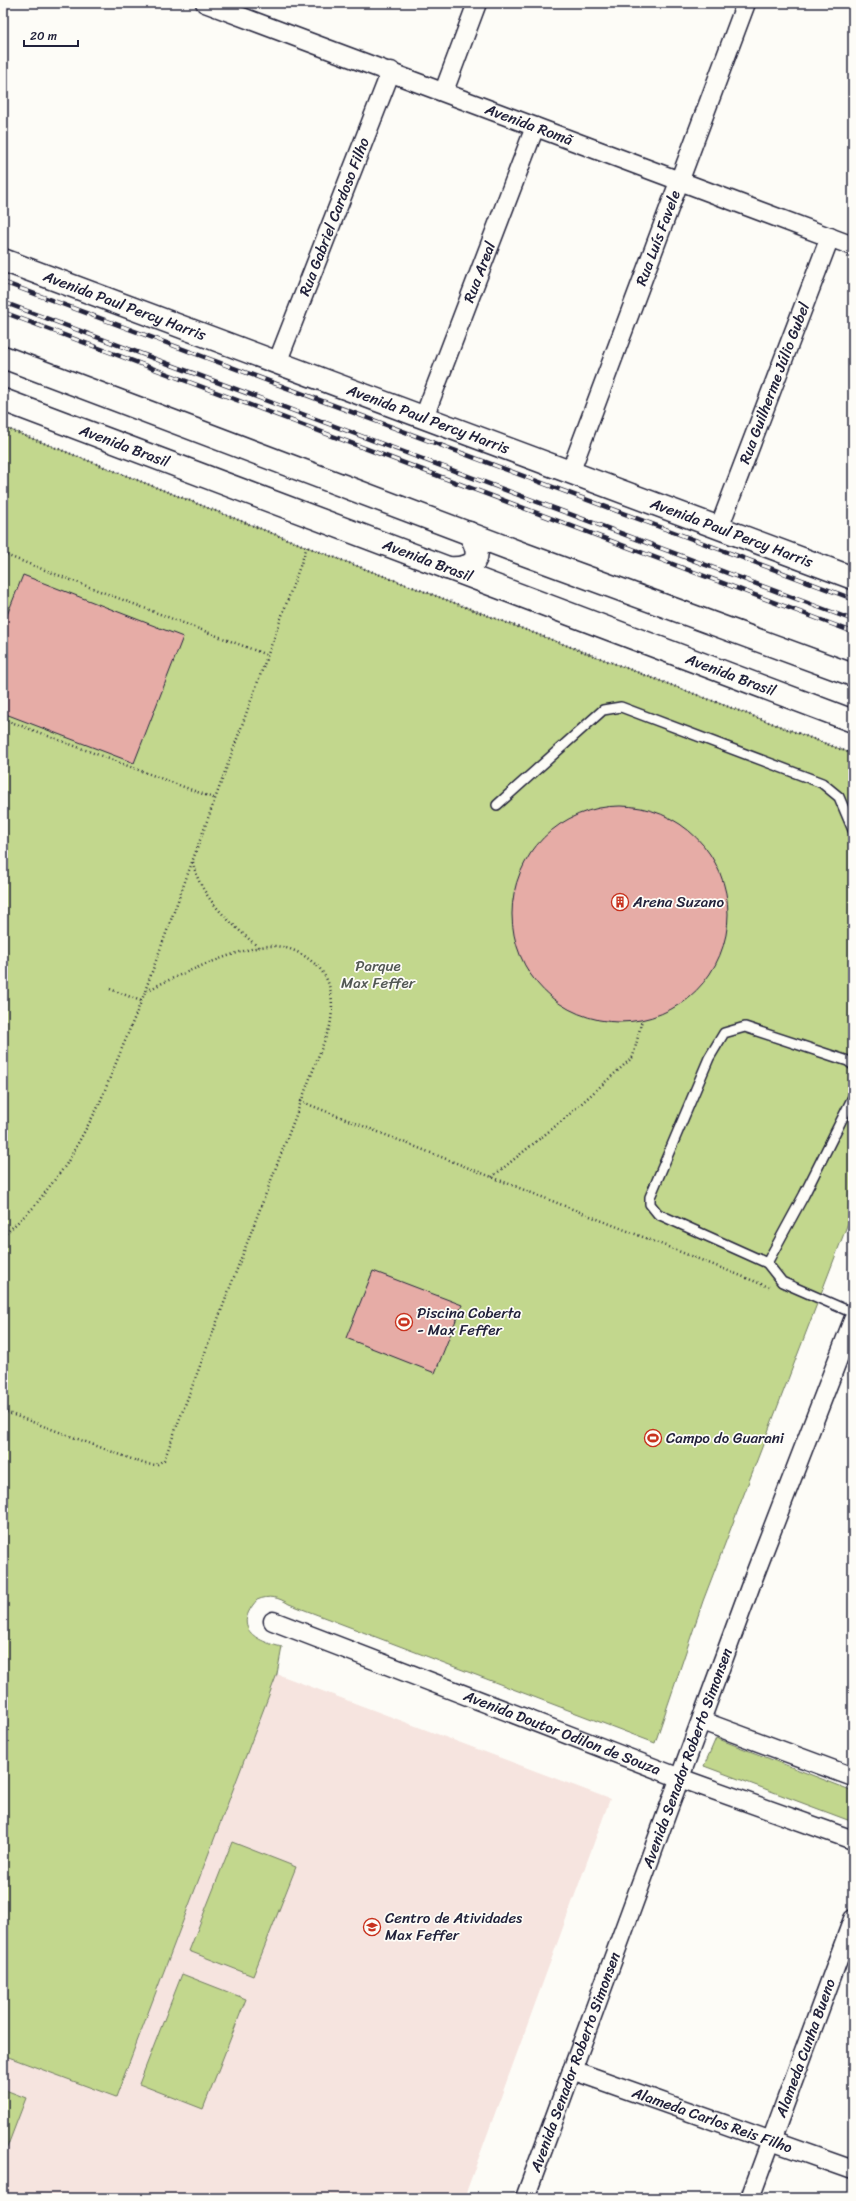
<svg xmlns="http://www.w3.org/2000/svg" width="856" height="2201" font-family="Sriracha,sans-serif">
<rect width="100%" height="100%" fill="#fdfcf7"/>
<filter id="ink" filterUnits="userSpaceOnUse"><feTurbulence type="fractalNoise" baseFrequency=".025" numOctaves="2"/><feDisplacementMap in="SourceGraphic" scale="8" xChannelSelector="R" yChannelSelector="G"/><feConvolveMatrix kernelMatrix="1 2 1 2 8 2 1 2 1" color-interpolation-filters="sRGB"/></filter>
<g filter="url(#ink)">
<polygon fill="#f6e4df" points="277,1674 610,1799 464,2198 3,2198 3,2055 116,2097"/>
<g fill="#c2d78d" stroke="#727c64">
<path d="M3,427L307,547L853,754V1210L703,1601L655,1743L289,1604C278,1597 269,1595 257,1600C232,1628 255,1641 282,1647L277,1674L116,2097L3,2055Z"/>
<polygon points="716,1738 853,1791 853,1822 704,1766"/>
<polygon points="232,1842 296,1867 253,1976 189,1951"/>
<polygon points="182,1974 246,1999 203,2109 139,2084"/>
<polygon points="3,2089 26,2098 3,2158"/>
</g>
<g fill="#e6aca6" stroke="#22223b">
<polygon points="23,575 183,637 134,763 3,713 3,625"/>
<circle cx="620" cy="914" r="108"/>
<polygon points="373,1271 462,1305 435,1373 346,1338"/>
</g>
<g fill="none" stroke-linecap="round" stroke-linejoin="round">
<g stroke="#22223b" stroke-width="12">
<g id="lane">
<polyline points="497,805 603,710 621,707 822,783 839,797 853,830"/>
<polyline points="853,1065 848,1061 745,1027 724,1033 709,1058 650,1197 650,1204 658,1214 767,1263 804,1195 853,1097"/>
<polyline points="767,1263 782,1282 853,1313"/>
</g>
</g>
<g stroke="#22223b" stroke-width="21">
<g id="street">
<path id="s1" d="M205,3L853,246"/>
<polyline points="444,91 477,3"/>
<path id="s2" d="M277,363L391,71"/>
<path id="s3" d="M424,417L535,127"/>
<path id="s4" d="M570,473L746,3"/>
<path id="s5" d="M719,528L830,237"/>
<path id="s6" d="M273,1621L680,1778L853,1840"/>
<polyline points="702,1721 853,1777"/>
<path id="s7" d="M572,2070L853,2170"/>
<path id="s8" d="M525,2198L753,1579L853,1320"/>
<path id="s9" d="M750,2198L853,1919"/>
</g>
</g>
<g stroke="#22223b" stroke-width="25">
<g id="secondary">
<path id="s10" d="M3,260L853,578"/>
<polyline points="3,357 518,552 853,675"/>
<path id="s11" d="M3,400L853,721"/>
<path d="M447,568C475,570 485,558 469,533"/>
</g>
</g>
<g stroke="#22223b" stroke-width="2.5" stroke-dasharray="1 3" stroke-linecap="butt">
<polyline points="3,427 307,547 853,754"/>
<polyline points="3,554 267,655"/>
<polyline points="3,719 216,799"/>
<path d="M193,862C199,897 232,924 258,947"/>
<polyline points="110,989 141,1001"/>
<polyline points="145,991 307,547"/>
<polyline points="300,1101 769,1287"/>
<polyline points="492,1177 563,1120 633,1057 642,1020"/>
<path d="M3,1236L33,1208L66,1165L98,1107L145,992C170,978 247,944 274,946C290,947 302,953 315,964C333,979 334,1004 330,1026L164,1460L156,1465L145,1464L3,1411"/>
</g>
<use href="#lane" stroke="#fdfcf7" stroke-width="9"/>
<use href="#street" stroke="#fdfcf7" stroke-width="18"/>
<use href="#secondary" stroke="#fdfcf7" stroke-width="22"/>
<g stroke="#22223b" stroke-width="4.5">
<g id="rail">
<polyline points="3,282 853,599"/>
<polyline points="3,302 853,620"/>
<polyline points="3,312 853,632"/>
</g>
</g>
<use href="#rail" stroke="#fdfcf7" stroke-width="3" stroke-dasharray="9" stroke-linecap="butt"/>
</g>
</g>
<defs>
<g id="building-ring" transform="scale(0.9)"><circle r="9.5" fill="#fdfcf7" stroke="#c8321e" stroke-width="1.5"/><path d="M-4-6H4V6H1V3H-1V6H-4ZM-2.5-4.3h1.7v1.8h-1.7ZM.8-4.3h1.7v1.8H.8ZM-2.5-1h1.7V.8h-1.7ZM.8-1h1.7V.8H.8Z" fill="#c8321e"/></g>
<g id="stadium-ring" transform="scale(0.9)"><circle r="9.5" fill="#fdfcf7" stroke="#c8321e" stroke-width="1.5"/><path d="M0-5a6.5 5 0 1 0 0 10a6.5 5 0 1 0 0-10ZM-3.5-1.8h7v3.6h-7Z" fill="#c8321e"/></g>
<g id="school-ring" transform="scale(0.9)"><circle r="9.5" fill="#fdfcf7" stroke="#c8321e" stroke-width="1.5"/><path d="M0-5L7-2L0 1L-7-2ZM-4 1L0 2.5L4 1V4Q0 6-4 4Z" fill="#c8321e"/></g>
</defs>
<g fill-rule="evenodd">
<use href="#building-ring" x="620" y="902"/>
<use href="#stadium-ring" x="404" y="1322"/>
<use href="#stadium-ring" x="653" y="1438"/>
<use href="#school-ring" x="372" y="1927"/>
</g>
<g text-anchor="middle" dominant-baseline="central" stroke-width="3.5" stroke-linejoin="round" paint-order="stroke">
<g font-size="15" fill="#22223b" stroke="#fdfcf7">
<text stroke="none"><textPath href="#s1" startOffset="346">Avenida Romã</textPath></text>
<text stroke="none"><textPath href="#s2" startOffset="157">Rua Gabriel Cardoso Filho</textPath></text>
<text stroke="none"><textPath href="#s4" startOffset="251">Rua Luís Favele</textPath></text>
<text stroke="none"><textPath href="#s3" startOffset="155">Rua Areal</textPath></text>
<text stroke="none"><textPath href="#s10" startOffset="130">Avenida Paul Percy Harris</textPath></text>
<text stroke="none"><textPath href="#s5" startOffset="155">Rua Guilherme Júlio Gubel</textPath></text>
<text stroke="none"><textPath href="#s10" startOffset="454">Avenida Paul Percy Harris</textPath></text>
<text stroke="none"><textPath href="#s11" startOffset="130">Avenida Brasil</textPath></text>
<text stroke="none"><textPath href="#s10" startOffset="778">Avenida Paul Percy Harris</textPath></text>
<text stroke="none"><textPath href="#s11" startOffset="454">Avenida Brasil</textPath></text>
<text stroke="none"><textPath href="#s11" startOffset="778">Avenida Brasil</textPath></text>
<text stroke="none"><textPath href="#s6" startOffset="310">Avenida Doutor Odilon de Souza</textPath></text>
<text stroke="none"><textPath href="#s8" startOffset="469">Avenida Senador Roberto Simonsen</textPath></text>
<text stroke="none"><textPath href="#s9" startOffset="160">Alameda Cunha Bueno</textPath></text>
<text stroke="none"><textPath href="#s8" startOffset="145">Avenida Senador Roberto Simonsen</textPath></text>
<text stroke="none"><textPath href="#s7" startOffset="149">Alameda Carlos Reis Filho</textPath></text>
</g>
<g font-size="15" fill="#22223b" stroke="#fdfcf7" text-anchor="start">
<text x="633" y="902">Arena Suzano</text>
<text x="417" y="1313">Piscina Coberta<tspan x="417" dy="17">- Max Feffer</tspan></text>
<text x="666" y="1438">Campo do Guarani</text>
<text x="385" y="1918">Centro de Atividades<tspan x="385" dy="17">Max Feffer</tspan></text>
</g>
<g font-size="15" fill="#525854" stroke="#fdfcf7">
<text x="378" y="966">Parque<tspan x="378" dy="17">Max Feffer</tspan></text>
</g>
</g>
<rect width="856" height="2201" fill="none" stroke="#fdfcf7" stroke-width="16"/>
<rect x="8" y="8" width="840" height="2185" fill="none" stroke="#22223b" stroke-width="1.5" filter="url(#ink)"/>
<path d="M24 40v6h54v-6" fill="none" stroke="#22223b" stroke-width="2"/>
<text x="30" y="40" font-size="12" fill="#22223b" stroke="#fdfcf7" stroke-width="3" paint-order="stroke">20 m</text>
</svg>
